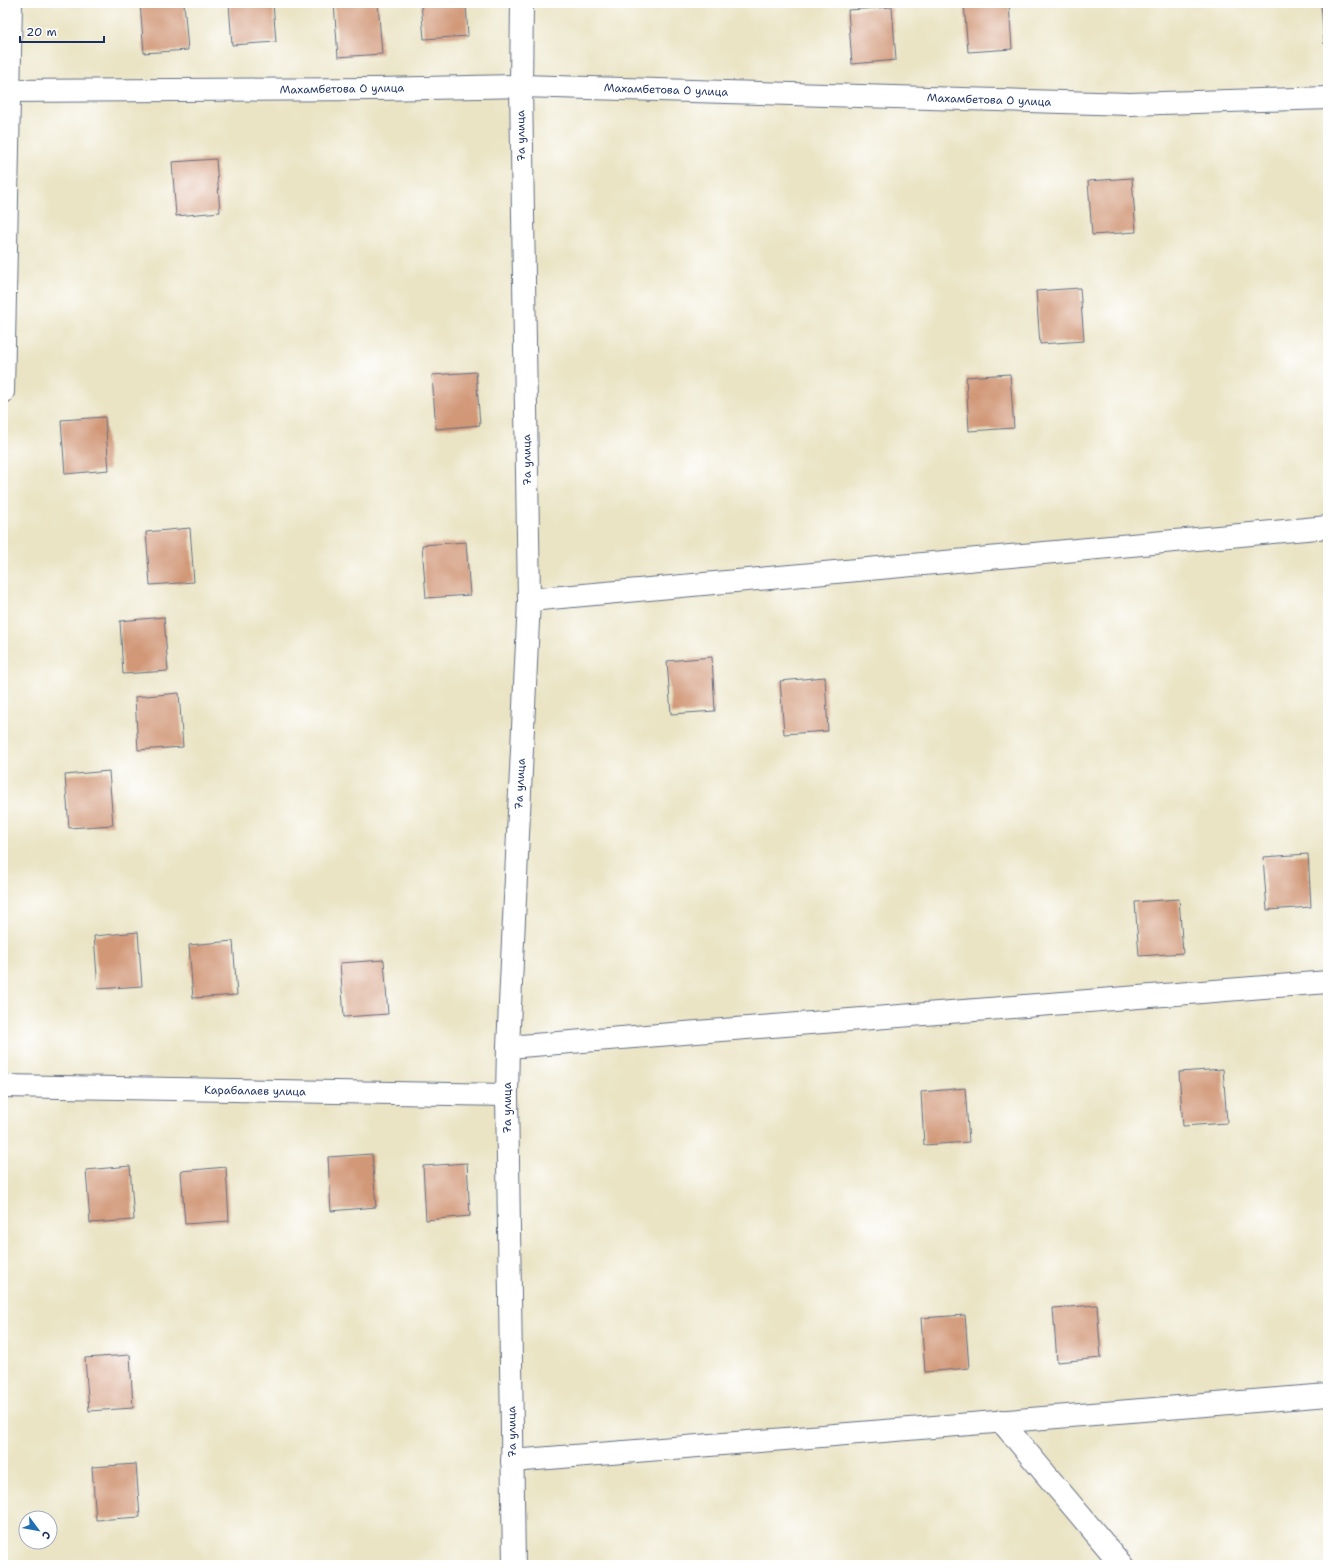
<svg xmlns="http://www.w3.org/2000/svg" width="1331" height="1568" font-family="'Shantell Sans',sans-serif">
<rect width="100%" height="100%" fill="#fff"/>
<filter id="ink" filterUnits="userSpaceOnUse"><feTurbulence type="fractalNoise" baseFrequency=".025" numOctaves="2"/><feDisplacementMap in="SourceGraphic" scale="8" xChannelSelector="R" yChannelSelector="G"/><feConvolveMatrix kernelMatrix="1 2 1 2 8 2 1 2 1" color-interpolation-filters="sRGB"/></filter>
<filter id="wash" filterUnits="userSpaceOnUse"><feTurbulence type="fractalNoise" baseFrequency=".012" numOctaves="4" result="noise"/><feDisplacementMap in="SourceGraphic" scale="16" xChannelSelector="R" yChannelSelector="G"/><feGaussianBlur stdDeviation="0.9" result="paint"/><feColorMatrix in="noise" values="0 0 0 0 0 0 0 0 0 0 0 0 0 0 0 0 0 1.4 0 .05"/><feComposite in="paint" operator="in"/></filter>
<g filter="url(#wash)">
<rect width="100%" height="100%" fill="#eae4c5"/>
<g id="blocks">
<g fill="#d19878">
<polygon points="140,3 184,3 188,50 144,53"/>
<polygon points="229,3 273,3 276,42 232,45"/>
<polygon points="334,3 378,3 382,54 338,57"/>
<polygon points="421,3 466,3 468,36 424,39"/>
<polygon points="964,3 1009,3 1012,49 968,52"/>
<polygon points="1321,3 1328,3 1328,44 1324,44"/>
<polygon points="892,7 896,60 852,64 848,10"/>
<polygon points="216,159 220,212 176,216 172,162"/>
<polygon points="1132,178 1136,232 1092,235 1088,181"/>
<polygon points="1080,288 1084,341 1040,344 1036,291"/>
<polygon points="476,372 480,425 436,429 432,375"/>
<polygon points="1010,374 1014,428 969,431 966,377"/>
<polygon points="105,417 109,470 65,474 61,420"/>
<polygon points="190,528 194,582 150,585 146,532"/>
<polygon points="466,542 470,595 426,598 422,545"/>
<polygon points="164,617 168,671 123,674 120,621"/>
<polygon points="712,657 715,711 671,714 667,661"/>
<polygon points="825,677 828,731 784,734 780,681"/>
<polygon points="179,693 183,747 138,750 135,697"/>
<polygon points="109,771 113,825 69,828 65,775"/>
<polygon points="1308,854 1311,907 1267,910 1263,857"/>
<polygon points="1179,899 1183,953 1139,956 1135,902"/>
<polygon points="138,932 142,986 98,989 94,936"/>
<polygon points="233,941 237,995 193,998 189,945"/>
<polygon points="384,960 388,1014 344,1017 340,963"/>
<polygon points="1223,1069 1227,1123 1183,1126 1179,1072"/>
<polygon points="965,1088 969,1142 924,1145 921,1092"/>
<polygon points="372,1154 376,1207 331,1211 328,1157"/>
<polygon points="467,1163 470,1216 426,1220 423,1166"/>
<polygon points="130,1166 134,1220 90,1223 86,1170"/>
<polygon points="226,1167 229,1221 185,1224 181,1171"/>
<polygon points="1097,1305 1101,1358 1057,1362 1053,1308"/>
<polygon points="965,1315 969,1368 925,1372 921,1318"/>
<polygon points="130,1355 133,1408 89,1411 85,1358"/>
<polygon points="136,1464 140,1517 96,1520 92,1467"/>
</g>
</g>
</g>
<g filter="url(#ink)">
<use href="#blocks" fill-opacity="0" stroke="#636e82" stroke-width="1"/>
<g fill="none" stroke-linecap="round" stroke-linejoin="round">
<g stroke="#636e82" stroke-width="24">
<g id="street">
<polyline points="3,91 377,89 521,86 1130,104 1328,98"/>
<polyline points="3,392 11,3"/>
<polyline points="529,600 1328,527"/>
<polyline points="508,1047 1328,982"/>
<polyline points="3,1086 507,1095"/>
<polyline points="1001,1421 1122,1565"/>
<polyline points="512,1461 1328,1395"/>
<polyline points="514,1565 507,1095 508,1047 529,600 521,86 522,3"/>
</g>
</g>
<use href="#street" stroke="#fff" stroke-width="22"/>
</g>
</g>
<g text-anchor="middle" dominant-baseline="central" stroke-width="3.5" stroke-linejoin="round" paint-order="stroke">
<g font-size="11" fill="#1b2f5e" stroke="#fff">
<text transform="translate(342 89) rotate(-1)">Махамбетова О улица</text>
<text transform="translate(666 90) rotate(2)">Махамбетова О улица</text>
<text transform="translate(989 100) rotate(2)">Махамбетова О улица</text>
<text transform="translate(521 136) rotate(-91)">7а улица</text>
<text transform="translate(527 460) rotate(-91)">7а улица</text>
<text transform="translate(520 784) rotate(-87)">7а улица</text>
<text transform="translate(255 1091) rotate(1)">Карабалаев улица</text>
<text transform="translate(507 1108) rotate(-90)">7а улица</text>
<text transform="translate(512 1432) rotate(-91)">7а улица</text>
</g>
</g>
<rect width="1331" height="1568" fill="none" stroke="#fff" stroke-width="16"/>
<g transform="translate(38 1530) rotate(122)"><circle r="19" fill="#ffffff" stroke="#a4acbf"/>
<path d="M0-3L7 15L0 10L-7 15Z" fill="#1f6fb2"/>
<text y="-6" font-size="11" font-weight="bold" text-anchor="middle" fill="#1b2f5e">С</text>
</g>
<path d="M20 36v6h84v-6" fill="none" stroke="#1b2f5e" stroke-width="2"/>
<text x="26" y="36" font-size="12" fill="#1b2f5e" stroke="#ffffff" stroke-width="3" paint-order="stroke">20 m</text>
</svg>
